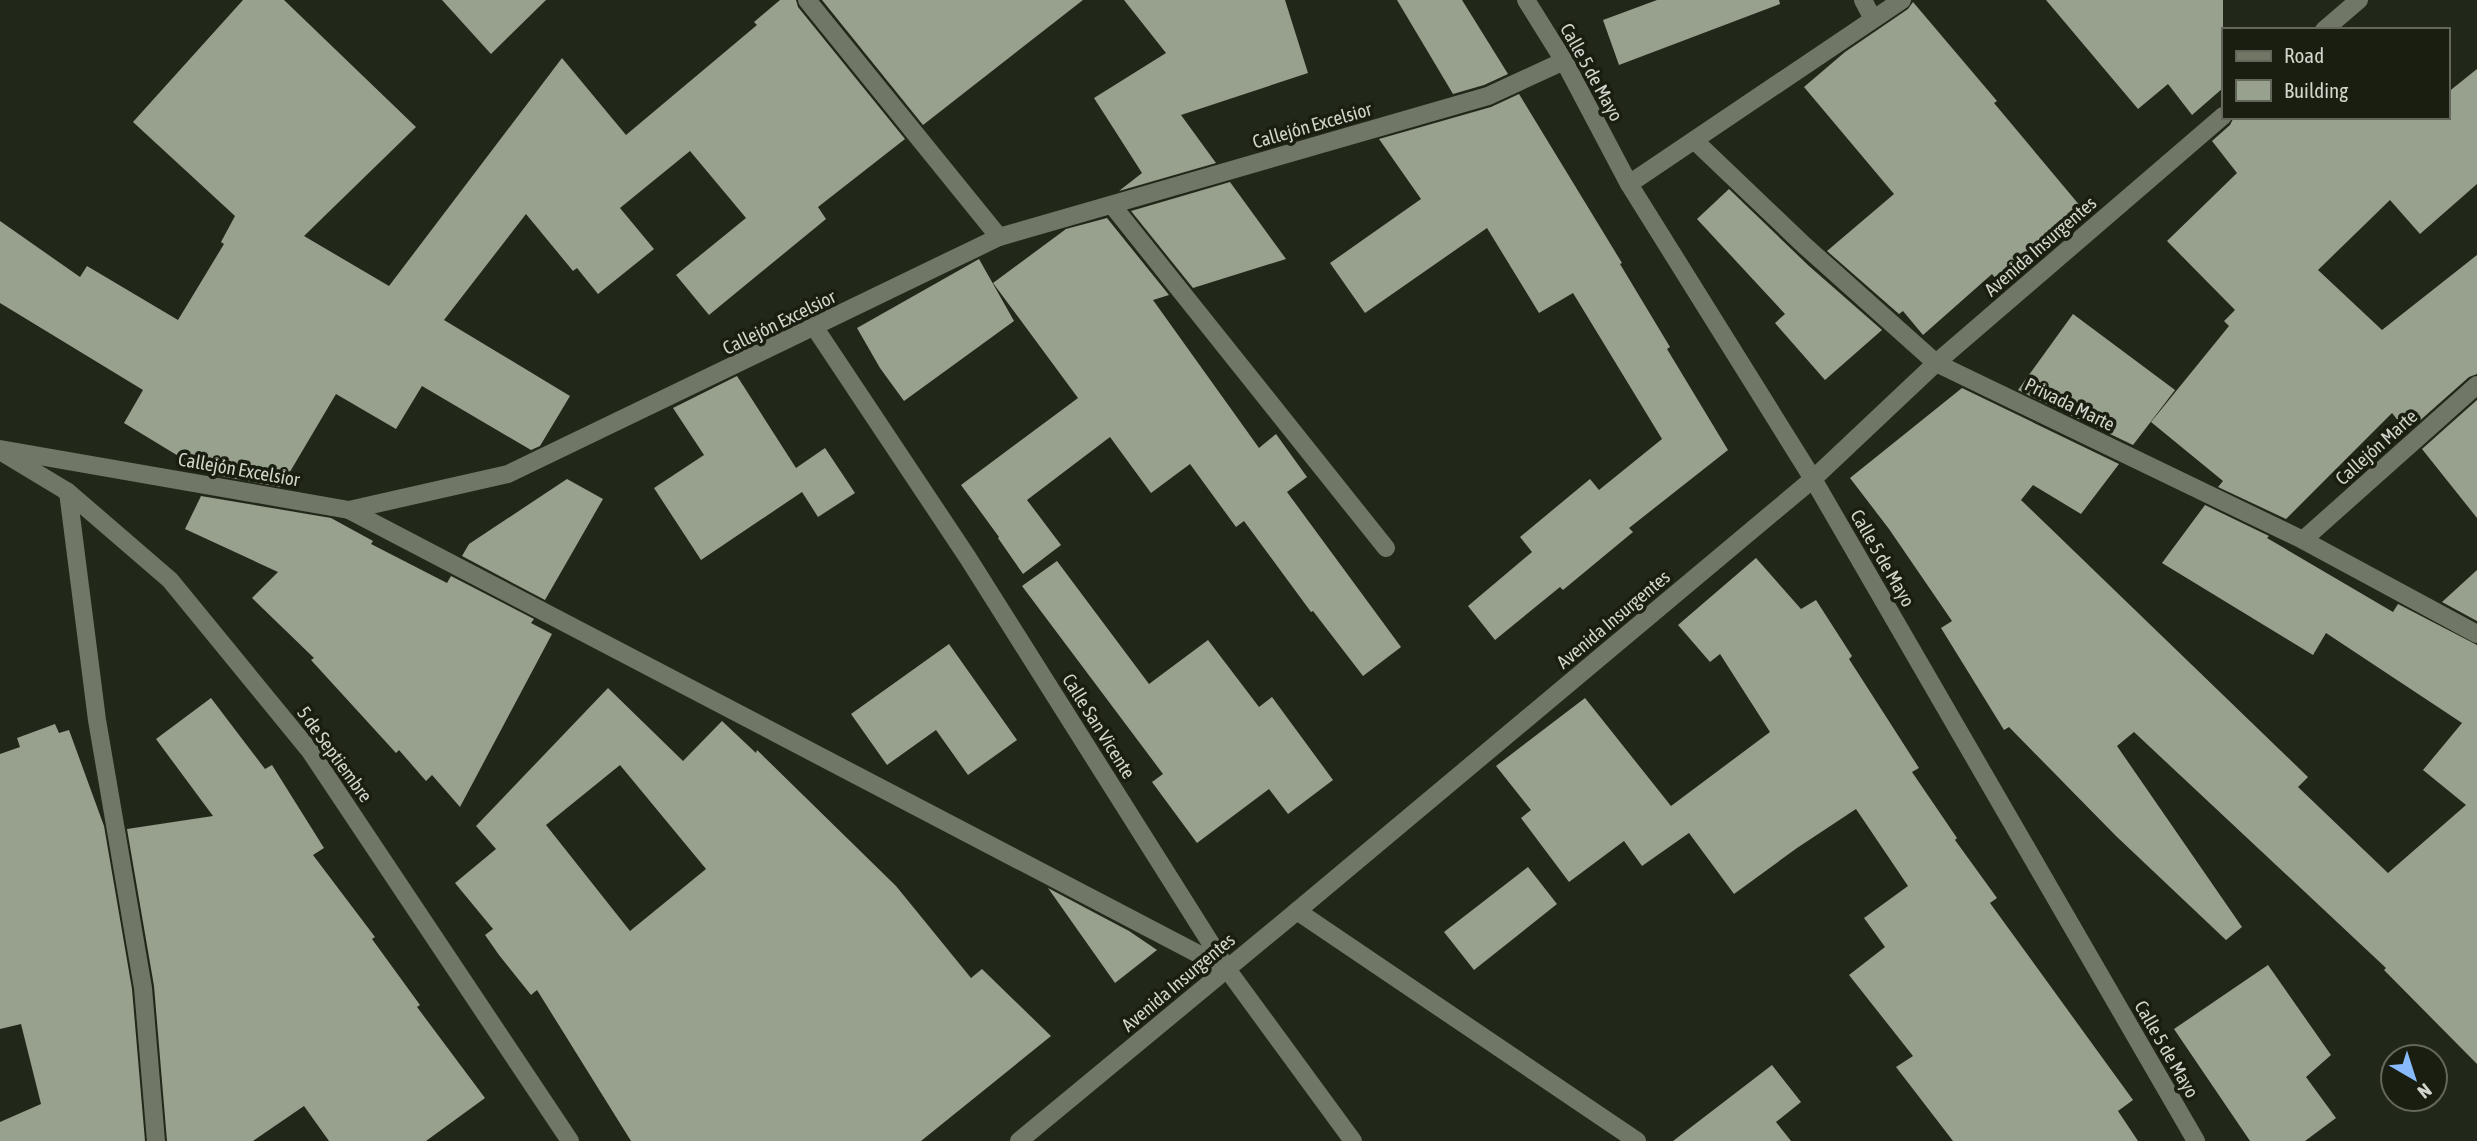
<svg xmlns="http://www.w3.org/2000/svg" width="2477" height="1141" font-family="'Asap Condensed',sans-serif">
<rect width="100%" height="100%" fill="#222819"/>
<g fill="#98a08e" fill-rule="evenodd">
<polygon points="243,0 284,0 416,127 304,236 389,286 562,58 626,135 757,25 754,22 780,0 796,0 798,7 905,139 818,207 826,219 709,315 676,275 746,218 690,151 620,208 654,249 598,294 577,268 573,271 526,214 444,320 570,396 540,446 531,450 422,386 396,429 336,394 281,487 208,474 124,423 143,390 0,303 0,221 80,277 87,266 178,320 224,244 221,242 235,216 133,122"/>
<polygon points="442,0 546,0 491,54"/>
<polygon points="822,0 1083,0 923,125"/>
<polygon points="1124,0 1285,0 1308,73 1181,115 1216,163 1119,191 1142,173 1094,98 1166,53"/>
<polygon points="1397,0 1462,0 1508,74 1484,85 1453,94"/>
<polygon points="1657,0 1779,0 1780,4 1619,65 1603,20"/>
<polygon points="2046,0 2223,0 2223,88 2192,115 2168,84 2138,109"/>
<polygon points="1913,2 1997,101 1994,103 2081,207 1996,279 1992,274 1923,335 1903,311 1899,314 1827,251 1894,194 1804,87 1845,52 1908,9"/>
<polygon points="2477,69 2477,184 2420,234 2390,200 2318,270 2382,330 2477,255 2477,374 2469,377 2407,432 2392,413 2286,519 2218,487 2223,481 2151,422 2229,326 2224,321 2235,310 2167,241 2237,173 2212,141 2230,125 2234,117 2447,117 2447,93"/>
<polygon points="1519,94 1622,263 1620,264 1670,347 1667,349 1728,450 1629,528 1633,532 1563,590 1560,587 1495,640 1468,606 1532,552 1520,537 1590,479 1599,490 1662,439 1573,293 1539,313 1487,228 1365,313 1330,263 1421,199 1379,139 1491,107"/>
<polygon points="1230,182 1286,259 1193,288 1131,211"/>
<polygon points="1729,189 1809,266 1882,330 1825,380 1775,323 1785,314 1697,219"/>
<polygon points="1107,218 1169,295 1153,300 1259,448 1276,434 1307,477 1287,492 1401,647 1363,676 1313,611 1311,612 1244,521 1236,527 1190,464 1151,493 1110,437 1027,500 1061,545 1023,574 998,538 999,537 961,485 1078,398 993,283 1066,229"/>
<polygon points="979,259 1014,321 904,401 880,368 857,328"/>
<polygon points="2073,314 2175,390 2133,445 2018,390"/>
<polygon points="737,376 796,468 825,448 855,493 818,517 802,492 701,560 654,488 704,455 673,408"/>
<polygon points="1962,388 2119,464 2081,514 2033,485 2021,500 2308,777 2298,787 2388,873 2466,805 2423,770 2462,723 2326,633 2313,655 2162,563 2205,505 2269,536 2267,538 2393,612 2398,604 2477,645 2477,1064 2384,970 2386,968 2134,732 2117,746 2242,927 2226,940 2116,836 2009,727 2004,730 1941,628 1952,621 1889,529 1850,478"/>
<polygon points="2477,400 2477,518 2422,449"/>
<polygon points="567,479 603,499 545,600 462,556 469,544"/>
<polygon points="201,496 331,518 373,541 371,544 447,583 451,576 534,619 531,623 552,634 460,807 432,775 426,781 399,750 396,753 311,660 314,658 252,598 278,572 185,529"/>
<polygon points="1756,558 1801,609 1816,600 1852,656 1849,659 1919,768 1912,772 1957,838 1955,840 1997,898 1990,903 2133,1100 2118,1111 2138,1141 1953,1141 1896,1067 1913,1056 1849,975 1885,947 1864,918 1908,886 1856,809 1797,848 1734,894 1689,833 1642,866 1624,841 1569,882 1521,818 1531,810 1496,766 1585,698 1671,806 1770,732 1720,654 1710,662 1678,625"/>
<polygon points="1057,561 1149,684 1208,640 1259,707 1272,697 1333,780 1288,814 1269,789 1197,843 1152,782 1163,774 1022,586"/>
<polygon points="2477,570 2477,621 2442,602"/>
<polygon points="949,644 1017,740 968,775 936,730 887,765 851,714"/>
<path d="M608,688L683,761L722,721L756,753L757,750L896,886L971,978L982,969L1051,1036L921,1141H631L537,990L531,995L499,955L485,935L493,929L455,883L496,849L476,826ZM620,765L706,869L630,931L546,825Z"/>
<polygon points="211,698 265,769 272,765 324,848 313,855 375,937 372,939 420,1005 417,1007 485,1098 426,1141 329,1141 304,1106 253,1141 167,1141 154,986 127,829 213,816 156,739"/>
<polygon points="55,724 59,733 69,730 104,826 132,989 145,1141 0,1141 0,1122 41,1104 21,1024 0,1029 0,754 20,747 17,738"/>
<polygon points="1528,867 1557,904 1474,970 1444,932"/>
<polygon points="1048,888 1129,931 1157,950 1115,983"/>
<polygon points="2268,965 2331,1055 2306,1077 2336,1118 2305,1141 2250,1141 2174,1029"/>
<polygon points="1772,1065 1801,1102 1776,1122 1791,1141 1673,1141"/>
</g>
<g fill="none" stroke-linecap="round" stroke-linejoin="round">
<g stroke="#707766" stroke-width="18">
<polyline points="807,0 999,237"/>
<polyline points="1526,0 1564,61 1629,184 1813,479 2196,1141"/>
<polyline points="1863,0 1873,19"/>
<polyline points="2324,30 2359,0"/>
<polyline points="1695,141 1805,246 1936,363 2303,540 2477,634"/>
<polyline points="1629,184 1902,0"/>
<polyline points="1112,205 1386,548"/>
<polyline points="815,328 968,558 1227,969 1353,1141"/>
<polyline points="0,449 349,510 508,474 999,237 1488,96 1564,61"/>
<polyline points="68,492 97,720 143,988 156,1141"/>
<polyline points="349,510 1227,969"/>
<polyline points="2303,540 2477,385"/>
<polyline points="1297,911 1637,1141"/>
<polyline points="1019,1141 1297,911 1813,479 1936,363 2223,116"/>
</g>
<polyline stroke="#707766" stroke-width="18" points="0,451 68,492 170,580 310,751 570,1141"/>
</g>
<g text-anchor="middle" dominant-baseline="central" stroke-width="7" stroke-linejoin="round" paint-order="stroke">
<g font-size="19" fill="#d1d5cc" stroke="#191e10">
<text transform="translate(1592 72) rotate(61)">Calle 5 de Mayo</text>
<text transform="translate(1312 125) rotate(-16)">Callejón Excelsior</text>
<text transform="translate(2040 246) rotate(-41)">Avenida Insurgentes</text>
<text transform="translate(779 322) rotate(-26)">Callejón Excelsior</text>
<text transform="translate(2070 404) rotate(26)">Privada Marte</text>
<text transform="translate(2376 447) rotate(-42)">Callejón Marte</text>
<text transform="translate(239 469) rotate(10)">Callejón Excelsior</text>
<text transform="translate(1883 558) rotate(60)">Calle 5 de Mayo</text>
<text transform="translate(1613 619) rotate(-40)">Avenida Insurgentes</text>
<text transform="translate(1099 726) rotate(58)">Calle San Vicente</text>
<text transform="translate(335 754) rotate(54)">5 de Septiembre</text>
<text transform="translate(1178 982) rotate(-40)">Avenida Insurgentes</text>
<text transform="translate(2167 1049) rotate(60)">Calle 5 de Mayo</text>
</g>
</g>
<rect x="2222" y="28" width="228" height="91" fill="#191e10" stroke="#63675b" stroke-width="2"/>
<rect x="2236" y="51" width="35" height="10" fill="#707766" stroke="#63675b" stroke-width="2"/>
<text x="2284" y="63" font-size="21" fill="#d1d5cc">Road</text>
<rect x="2236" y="80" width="35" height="21" fill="#98a08e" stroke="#63675b" stroke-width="2"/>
<text x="2284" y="98" font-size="21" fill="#d1d5cc">Building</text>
<g transform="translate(2414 1078) rotate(141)"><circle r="33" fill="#191e10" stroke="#63675b" stroke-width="2"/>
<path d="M0-5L12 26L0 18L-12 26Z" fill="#87bbfc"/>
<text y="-10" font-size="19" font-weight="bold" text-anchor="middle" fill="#d1d5cc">N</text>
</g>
</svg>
